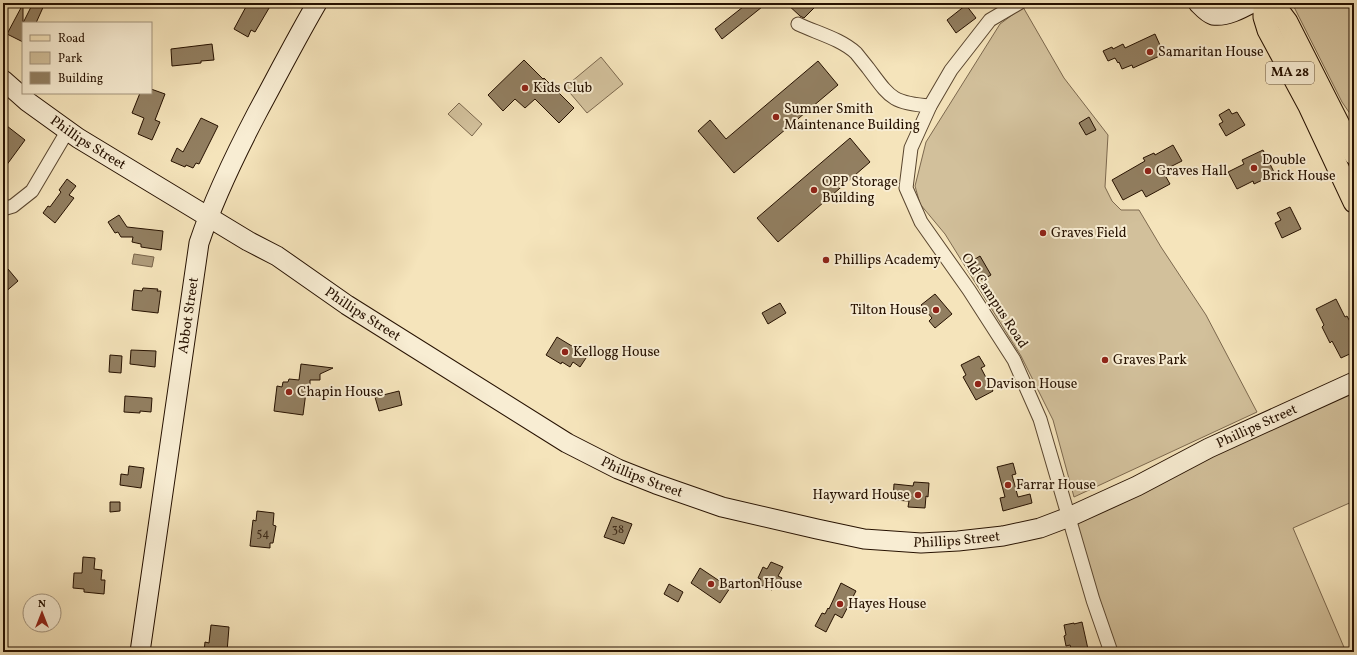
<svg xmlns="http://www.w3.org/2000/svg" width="1357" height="655" font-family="Vollkorn,serif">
<rect width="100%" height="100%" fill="#f5e4bb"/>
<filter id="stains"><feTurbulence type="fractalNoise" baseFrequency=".005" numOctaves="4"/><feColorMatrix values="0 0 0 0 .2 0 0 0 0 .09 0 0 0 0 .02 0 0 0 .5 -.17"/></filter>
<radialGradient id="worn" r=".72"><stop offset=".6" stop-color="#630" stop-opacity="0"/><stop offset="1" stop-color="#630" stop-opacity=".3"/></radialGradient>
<g fill="#d2c09b" stroke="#7c684e">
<polygon points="1292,3 1354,3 1354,118 1353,118 1342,102"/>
<polygon points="1023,7 1064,78 1108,135 1105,187 1112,201 1121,210 1139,210 1161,247 1206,315 1257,412 1074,497 1053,420 1021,356 945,234 920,204 915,186 926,142 1000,24"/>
<polygon points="601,57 623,84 587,113 565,87"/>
<polygon points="459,103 482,124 472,136 448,114"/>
<polygon points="1354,377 1354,501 1293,528 1346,652 1111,652 1069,517"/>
</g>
<polygon fill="#af9c7b" stroke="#78644a" points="134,254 154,257 152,267 132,264"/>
<g fill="#927f61" stroke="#261100">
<polygon points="33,3 45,3 36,23 23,23 23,42 7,34 23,4 23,23"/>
<polygon points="248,3 272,3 255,32 251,30 248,37 234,29"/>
<polygon points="748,3 767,3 722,39 715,29"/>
<polygon points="786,3 819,3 804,18 800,16"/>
<polygon points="966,5 976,18 956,33 947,20"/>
<polygon points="1155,34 1164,54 1133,68 1132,65 1122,69 1119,62 1118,63 1115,58 1108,61 1103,51 1112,47 1113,49 1123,44 1125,48"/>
<polygon points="212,44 214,60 201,61 201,63 172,66 171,49"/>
<polygon points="524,60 543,79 544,78 574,108 559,123 535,99 525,108 515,99 503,111 488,95"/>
<polygon points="818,61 838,85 734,173 698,131 710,120 726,139"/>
<polygon points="151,89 165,94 155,120 160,122 152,140 138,134 144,118 132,113 140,93 151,93"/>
<polygon points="1229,109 1232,114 1237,112 1245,125 1226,136 1219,124 1223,122 1219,115"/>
<polygon points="1089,117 1096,130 1086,135 1079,123"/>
<polygon points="201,118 218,126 199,164 196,163 193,168 186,165 185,167 171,161 177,148 183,152"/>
<polygon points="7,126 25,140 3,170 3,132"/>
<polygon points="850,138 870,162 778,242 757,218"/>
<polygon points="1173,145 1182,161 1168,168 1171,173 1166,177 1170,184 1146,197 1142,190 1123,200 1112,180 1145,161 1143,158 1154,153 1155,155"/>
<polygon points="1263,150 1275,174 1254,184 1253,181 1237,189 1228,172 1244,164 1242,160"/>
<polygon points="67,179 76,186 69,195 74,198 55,223 43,213 48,206 50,207 61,192 59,190"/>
<polygon points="1290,207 1301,229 1282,238 1275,223 1281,220 1277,213"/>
<polygon points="119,215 127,227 163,231 161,250 141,247 141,244 132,242 133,237 121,237 118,232 115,233 108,222"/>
<polygon points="980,256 991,275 982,280 972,261"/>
<polygon points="8,269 18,281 3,294 3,273"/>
<polygon points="143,288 158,289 157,291 161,291 158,313 132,310 134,290 142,291"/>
<polygon points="935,294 952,314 935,328 929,321 932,318 921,305"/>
<polygon points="1336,299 1345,317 1347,316 1354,329 1354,352 1341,358 1332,341 1330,343 1322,327 1324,325 1316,309"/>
<polygon points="780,303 786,313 768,324 762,313"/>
<polygon points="557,337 585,354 584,356 586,358 580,367 573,362 570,367 562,362 561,364 546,355"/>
<polygon points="131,350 156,351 155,367 130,364"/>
<polygon points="110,355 122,356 121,373 109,372"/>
<polygon points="979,356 985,366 981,368 993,391 976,400 963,377 966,375 961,365"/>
<polygon points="301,364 333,368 320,374 320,380 310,380 310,392 306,392 303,415 274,411 277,386 282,387 283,382 288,382 289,379 299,380"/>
<polygon points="399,391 402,405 379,411 375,397"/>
<polygon points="125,396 152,398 151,412 140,411 140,413 124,412"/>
<polygon points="1013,463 1016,474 1012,475 1018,497 1030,494 1032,503 1003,511 1000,498 1005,497 997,467"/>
<polygon points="129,466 144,468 141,488 120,485 121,474 128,475"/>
<polygon points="914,482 929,483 928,497 926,496 925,508 908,507 909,501 893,500 894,484 913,486"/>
<polygon points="110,502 120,502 120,511 110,512"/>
<polygon points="257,511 274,513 273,525 276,526 273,543 270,543 270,548 250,546 253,520 256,521"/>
<polygon points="612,517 632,524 624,544 604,537"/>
<polygon points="83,557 95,558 94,569 102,570 101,580 105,580 104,594 84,592 84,589 73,588 74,573 82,573"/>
<polygon points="771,562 783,567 778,576 782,578 777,587 774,586 772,590 758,584 761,579 758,578 763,567 767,569"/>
<polygon points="700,568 730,588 720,603 691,583"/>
<polygon points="841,583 856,591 842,618 835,614 826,632 815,626 822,613 825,614 828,608 829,609"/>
<polygon points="669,584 683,592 678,602 664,594"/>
<polygon points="1082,622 1088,649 1072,652 1070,645 1066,646 1064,636 1066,635 1064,625 1074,623 1074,624"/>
<polygon points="211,625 229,627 227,652 204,652 205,642 209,643"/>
</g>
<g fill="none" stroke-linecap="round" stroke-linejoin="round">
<g stroke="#5a462f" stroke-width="15">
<g id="street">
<polyline points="1019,3 990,20 951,70 930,106 911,148 906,188 921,222 969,290 1014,360 1040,419 1093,600 1111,652"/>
<path d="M798,24C817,33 841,39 856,53C860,58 864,63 868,68C890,97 891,103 930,106"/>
<polyline points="3,209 13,206 32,191 68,130"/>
</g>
</g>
<g stroke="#261100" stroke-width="21">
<g id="secondary">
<path d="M1198,3C1202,7 1207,13 1213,15C1226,17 1241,9 1252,3"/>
<path id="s1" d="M3,80L28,102L78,138L248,241L277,256L347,305L567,443L618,469L656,484L722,507L817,529L864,539L921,543L958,541L1003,536L1040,528L1069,517L1137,486L1209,448L1354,382"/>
<path id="s2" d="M140,652L199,243C214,198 235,155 257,113C277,76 296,39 317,3"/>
</g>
</g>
<g stroke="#261100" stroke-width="23">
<g id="primary">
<polyline points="1264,3 1264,17 1268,30 1309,106 1354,202"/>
<polyline points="1271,3 1278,10 1287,22 1354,154"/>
</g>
</g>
<use href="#street" stroke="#f8edd3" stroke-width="13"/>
<use href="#secondary" stroke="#f8edd3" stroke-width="19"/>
<use href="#primary" stroke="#f5e4bb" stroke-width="21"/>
</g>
<g fill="#8f2418" stroke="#f8edd3" stroke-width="1.5">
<circle cx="1150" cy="52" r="4"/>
<circle cx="525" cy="88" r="4"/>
<circle cx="776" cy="117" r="4"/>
<circle cx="1254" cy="168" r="4"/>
<circle cx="1148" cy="171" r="4"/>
<circle cx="814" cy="190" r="4"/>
<circle cx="1043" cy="233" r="4"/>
<circle cx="826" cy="260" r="4"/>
<circle cx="936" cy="310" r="4"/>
<circle cx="565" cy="352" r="4"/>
<circle cx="1105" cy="360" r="4"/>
<circle cx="978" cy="384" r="4"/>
<circle cx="289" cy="392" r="4"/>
<circle cx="1008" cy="485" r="4"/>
<circle cx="918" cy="495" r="4"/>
<circle cx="711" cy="584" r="4"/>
<circle cx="840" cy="604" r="4"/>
</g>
<g text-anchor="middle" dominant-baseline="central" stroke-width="4" stroke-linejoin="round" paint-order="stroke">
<g font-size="12" fill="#412c18">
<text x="618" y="530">38</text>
<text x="263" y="534">54</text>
</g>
<rect fill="#f8edd3" stroke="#65533f" stroke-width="1" x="1266" y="62" width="48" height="22" rx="3"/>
<g font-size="13" font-weight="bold" fill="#261100">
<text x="1290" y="73">MA 28</text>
</g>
<g font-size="14" fill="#261100" stroke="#f8edd3" text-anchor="start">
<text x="1158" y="52">Samaritan House</text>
<text x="533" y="88">Kids Club</text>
<text x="784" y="109">Sumner Smith<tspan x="784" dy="16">Maintenance Building</tspan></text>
<text x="1262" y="160">Double<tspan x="1262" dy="16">Brick House</tspan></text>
<text x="1156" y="171">Graves Hall</text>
<text x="822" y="182">OPP Storage<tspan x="822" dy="16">Building</tspan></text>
<text x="1051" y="233">Graves Field</text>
<text x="834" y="260">Phillips Academy</text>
<text x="928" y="310" text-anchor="end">Tilton House</text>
<text x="573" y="352">Kellogg House</text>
<text x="1113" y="360">Graves Park</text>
<text x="986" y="384">Davison House</text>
<text x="297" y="392">Chapin House</text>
<text x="1016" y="485">Farrar House</text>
<text x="910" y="495" text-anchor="end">Hayward House</text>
<text x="719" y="584">Barton House</text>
<text x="848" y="604">Hayes House</text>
</g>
<g font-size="14" fill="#261100" stroke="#f8edd3">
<text stroke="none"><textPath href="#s1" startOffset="106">Phillips Street</textPath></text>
<text transform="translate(994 301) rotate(57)">Old Campus Road</text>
<text stroke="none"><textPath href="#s1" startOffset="430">Phillips Street</textPath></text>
<text stroke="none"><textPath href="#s2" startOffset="340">Abbot Street</textPath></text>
<text stroke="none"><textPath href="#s1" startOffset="1402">Phillips Street</textPath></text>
<text stroke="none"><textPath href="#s1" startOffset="754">Phillips Street</textPath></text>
<text stroke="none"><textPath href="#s1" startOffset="1078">Phillips Street</textPath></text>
</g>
</g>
<rect width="1357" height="655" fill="none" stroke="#f5e4bb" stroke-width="16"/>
<rect x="4" y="4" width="1349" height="647" fill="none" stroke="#261100" stroke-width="2"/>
<rect x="8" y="8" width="1341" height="639" fill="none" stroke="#261100"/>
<rect x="22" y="22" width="130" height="72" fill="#f8edd3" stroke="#a4957f"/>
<rect x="30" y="35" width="20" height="6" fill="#f5e4bb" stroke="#a4957f"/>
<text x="58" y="42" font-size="12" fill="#261100">Road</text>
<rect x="30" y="52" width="20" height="12" fill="#d2c09b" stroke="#a4957f"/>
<text x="58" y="62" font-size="12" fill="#261100">Park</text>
<rect x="30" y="72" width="20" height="12" fill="#927f61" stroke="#a4957f"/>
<text x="58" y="82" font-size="12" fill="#261100">Building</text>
<g transform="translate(42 613)"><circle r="19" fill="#f8edd3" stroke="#a4957f"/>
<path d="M0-3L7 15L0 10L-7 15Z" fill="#8f2418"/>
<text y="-6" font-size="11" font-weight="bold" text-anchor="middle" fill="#261100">N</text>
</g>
<rect width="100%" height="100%" filter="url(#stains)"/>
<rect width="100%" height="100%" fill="url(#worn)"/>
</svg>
